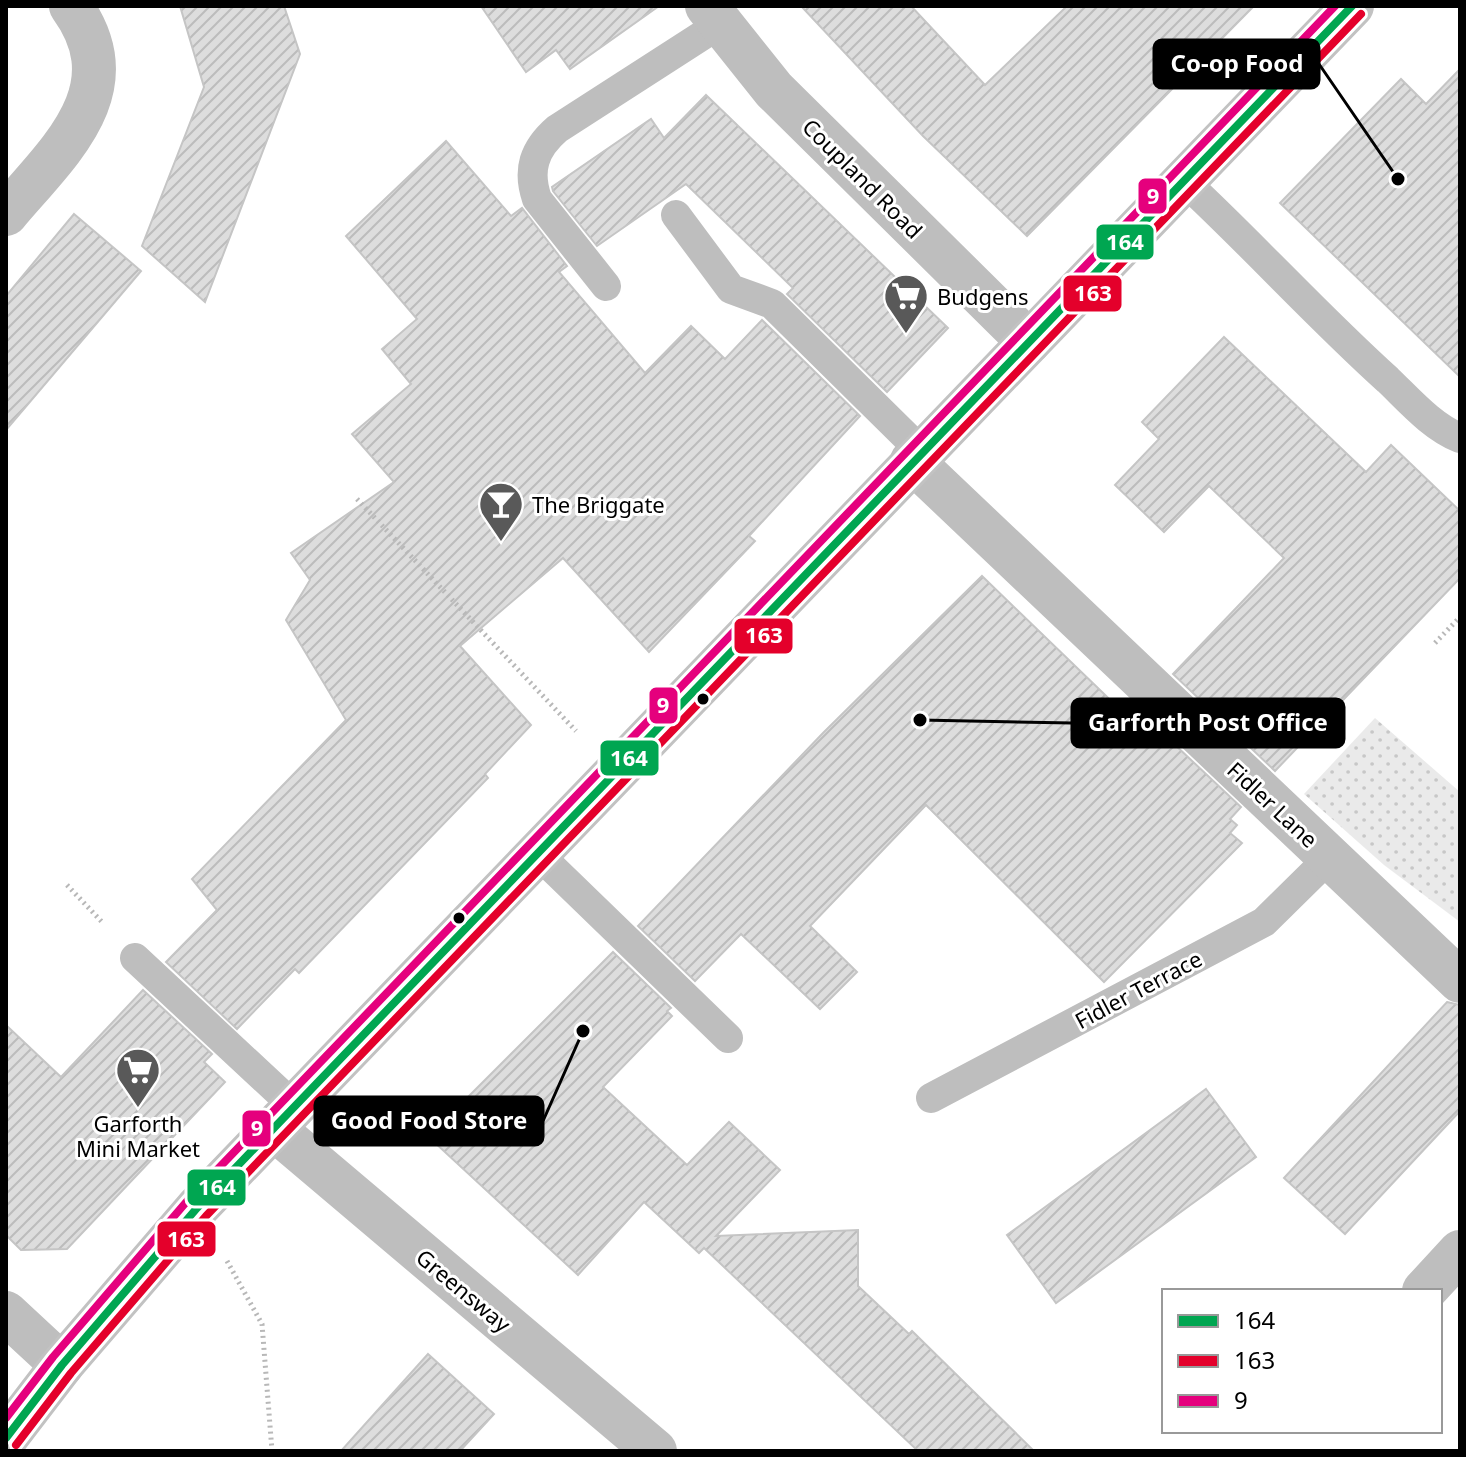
<svg xmlns="http://www.w3.org/2000/svg" width="1466" height="1457" font-family="'Noto Sans',sans-serif">
<defs>
<pattern id="grass-dots" width="8" height="8" patternUnits="userSpaceOnUse" patternTransform="scale(2)"><rect width="8" height="8" fill="#eaeaea"/><path d="M2 2h.1M6 6h.1" fill="none" stroke="#c7c7c7" stroke-width="1.8" stroke-linecap="round"/></pattern>
<pattern id="building-hatch" width="6" height="6" patternUnits="userSpaceOnUse" patternTransform="scale(2)"><rect width="6" height="6" fill="#ddd"/><path d="M-1 1l2-2M0 6l6-6M5 7l2-2" fill="none" stroke="#bcbcbc"/></pattern>
</defs>
<rect width="100%" height="100%" fill="#fff"/>
<polygon fill="url(#grass-dots)" points="1375,718 1460,792 1460,922 1384,865 1304,794"/>
<g fill="url(#building-hatch)" stroke="#c5c5c5" stroke-width="2">
<polygon points="180,6 284,6 300,54 205,302 142,246 204,87"/>
<polygon points="481,6 659,6 570,69 556,50 526,72"/>
<polygon points="801,6 911,6 985,85 1067,6 1254,6 1027,236 923,136"/>
<polygon points="1460,69 1460,377 1280,203 1401,79 1426,104"/>
<polygon points="706,95 948,328 887,392 787,294 793,288 686,184 597,246 553,191 552,187 651,119 664,138"/>
<polygon points="446,141 511,216 522,208 567,266 559,272 645,373 691,326 725,359 762,320 860,416 749,536 755,541 649,652 563,558 460,646 531,725 485,774 488,778 299,973 295,969 237,1029 166,962 217,910 192,879 346,720 286,620 310,580 291,553 394,482 352,434 411,384 382,349 417,319 346,236"/>
<polygon points="74,214 141,271 6,430 6,296"/>
<polygon points="1224,337 1366,472 1391,445 1460,511 1460,578 1275,771 1173,674 1284,558 1209,486 1164,532 1115,485 1159,439 1142,422"/>
<polygon points="982,576 1130,719 1138,710 1241,807 1230,819 1237,825 1230,833 1242,843 1104,982 926,805 810,926 857,972 820,1009 741,934 695,981 638,926 823,733"/>
<polygon points="613,952 671,1008 667,1011 672,1016 603,1087 687,1165 729,1122 780,1170 716,1236 858,1230 858,1286 909,1334 912,1331 1034,1451 918,1451 704,1248 699,1253 644,1202 578,1275 433,1141 470,1104 465,1100"/>
<polygon points="143,990 212,1054 204,1062 225,1082 67,1249 21,1250 6,1235 6,1025 61,1077"/>
<polygon points="1447,1002 1460,1005 1460,1111 1345,1234 1284,1178"/>
<polygon points="1206,1089 1256,1157 1056,1303 1007,1235"/>
<polygon points="428,1354 494,1414 460,1451 341,1451"/>
</g>
<g fill="none" stroke-linecap="round" stroke-linejoin="round">
<g stroke="#b8b8b8" stroke-width="5" stroke-dasharray="2 4" stroke-linecap="butt">
<polyline points="357,499 576,731"/>
<polyline points="1435,643 1460,617"/>
<polyline points="67,885 102,922"/>
<polyline points="227,1261 262,1324 272,1451"/>
</g>
<g stroke="#bebebe" stroke-width="30">
<path d="M1184,181C1254,246 1317,316 1388,380C1409,400 1432,427 1460,438"/>
<polyline points="676,215 731,289 772,304 921,451"/>
<path d="M606,286L537,199C527,170 534,149 557,129L720,24"/>
<polyline points="538,854 728,1038"/>
<polyline points="135,958 295,1107"/>
<polyline points="931,1098 1264,922 1330,857"/>
</g>
<g stroke="#bebebe" stroke-width="44">
<polyline points="707,6 774,90 1029,342"/>
<path d="M6,214C58,152 132,90 71,6"/>
<polyline points="912,461 1460,981"/>
<polyline points="273,1128 655,1451"/>
<polyline points="1424,1291 1460,1252"/>
<polyline points="6,1313 62,1365"/>
</g>
<polyline stroke="#c2c2c2" stroke-width="44" points="6,1438 62,1365 197,1208 1352,6"/>
<g stroke="#fff" stroke-width="14">
<polyline id="bus-1" points="6,1438 62,1365 197,1208 1352,6"/>
</g>
<g stroke="#fff" stroke-width="14">
<polyline id="bus-2" points="16,1445 71,1373 206,1216 1361,14"/>
</g>
<g stroke="#fff" stroke-width="14">
<polyline id="bus-3" points="6,1418 53,1357 188,1200 1335,6"/>
</g>
<use href="#bus-1" stroke="#00a651" stroke-width="8"/>
<use href="#bus-2" stroke="#e4002b" stroke-width="8"/>
<use href="#bus-3" stroke="#e5007d" stroke-width="8"/>
</g>
<defs>
<g id="supermarket-pin" transform="scale(2.3)"><path d="M0 17L-7.5 6A9.5 9.5 0 1 1 7.5 6Z" fill="#595959" stroke="#fff"/><path d="M-6-5.5h2.5l.6 2H6L4.5 2H-2.5L-4.4-4H-6ZM-1.5 3.2a1.3 1.3 0 1 0 .1 0ZM3 3.2a1.3 1.3 0 1 0 .1 0Z" fill="#fff"/></g>
<g id="bar-pin" transform="scale(2.3)"><path d="M0 17L-7.5 6A9.5 9.5 0 1 1 7.5 6Z" fill="#595959" stroke="#fff"/><path d="M-6-5H6L.8 .8V4.5H3.5V6h-7V4.5H-.8V.8Z" fill="#fff"/></g>
</defs>
<g fill-rule="evenodd">
<use href="#supermarket-pin" x="906" y="296"/>
<use href="#bar-pin" x="501" y="504"/>
<use href="#supermarket-pin" x="138" y="1070"/>
</g>
<g fill="#000" stroke="#fff" stroke-width="3">
<circle cx="703" cy="699" r="7"/>
<circle cx="459" cy="918" r="7"/>
</g>
<g text-anchor="middle" dominant-baseline="central" stroke-width="6" stroke-linejoin="round" paint-order="stroke">
<g font-size="22" fill="#000" stroke="#fff">
<text transform="translate(863 178) rotate(45)">Coupland Road</text>
<text transform="translate(1273 804) rotate(43)">Fidler Lane</text>
<text transform="translate(1138 989) rotate(-28)">Fidler Terrace</text>
<text transform="translate(464 1290) rotate(40)">Greensway</text>
</g>
<g font-size="22" fill="#000" stroke="#fff" text-anchor="start">
<text x="937" y="296">Budgens</text>
<text x="532" y="504">The Briggate</text>
<text x="138" y="1123" text-anchor="middle">Garforth<tspan x="138" dy="25">Mini Market</tspan></text>
</g>
</g>
<path fill="none" stroke="#000" stroke-width="3" d="M1398 179L1319 64M920 720L1072 723M583 1031L543 1121"/>
<g fill="#000" stroke="#fff" stroke-width="3">
<circle cx="1398" cy="179" r="8"/>
<circle cx="920" cy="720" r="8"/>
<circle cx="583" cy="1031" r="8"/>
</g>
<g fill="#000" stroke="#000" stroke-width="3">
<rect x="1154" y="40" width="165" height="48" rx="8"/>
<rect x="1072" y="699" width="272" height="48" rx="8"/>
<rect x="315" y="1097" width="228" height="48" rx="8"/>
</g>
<g font-size="24" text-anchor="middle" font-weight="bold" fill="#fff">
<text x="1237" y="72">Co-op Food</text>
<text x="1208" y="731">Garforth Post Office</text>
<text x="429" y="1129">Good Food Store</text>
</g>
<g stroke="#fff" stroke-width="3">
<rect x="1137" y="177" width="31" height="38" rx="8" fill="#e5007d"/>
<rect x="1095" y="223" width="60" height="38" rx="8" fill="#00a651"/>
<rect x="1062" y="274" width="61" height="39" rx="8" fill="#e4002b"/>
<rect x="733" y="617" width="61" height="38" rx="8" fill="#e4002b"/>
<rect x="648" y="686" width="31" height="39" rx="8" fill="#e5007d"/>
<rect x="599" y="739" width="61" height="38" rx="8" fill="#00a651"/>
<rect x="241" y="1109" width="31" height="39" rx="8" fill="#e5007d"/>
<rect x="186" y="1168" width="61" height="39" rx="8" fill="#00a651"/>
<rect x="156" y="1220" width="61" height="38" rx="8" fill="#e4002b"/>
</g>
<g font-size="22" text-anchor="middle" font-weight="bold" fill="#fff">
<text x="1153" y="204">9</text>
<text x="1125" y="250">164</text>
<text x="1093" y="301">163</text>
<text x="764" y="643">163</text>
<text x="663" y="713">9</text>
<text x="629" y="766">164</text>
<text x="257" y="1136">9</text>
<text x="217" y="1195">164</text>
<text x="186" y="1247">163</text>
</g>
<rect width="1466" height="1457" fill="none" stroke="#000000" stroke-width="16"/>
<rect x="1162" y="1289" width="280" height="144" fill="#ffffff" stroke="#999999" stroke-width="2"/>
<rect x="1178" y="1315" width="40" height="12" fill="#00a651" stroke="#999999" stroke-width="2"/>
<text x="1234" y="1329" font-size="24" fill="#000000">164</text>
<rect x="1178" y="1355" width="40" height="12" fill="#e4002b" stroke="#999999" stroke-width="2"/>
<text x="1234" y="1369" font-size="24" fill="#000000">163</text>
<rect x="1178" y="1395" width="40" height="12" fill="#e5007d" stroke="#999999" stroke-width="2"/>
<text x="1234" y="1409" font-size="24" fill="#000000">9</text>
</svg>
